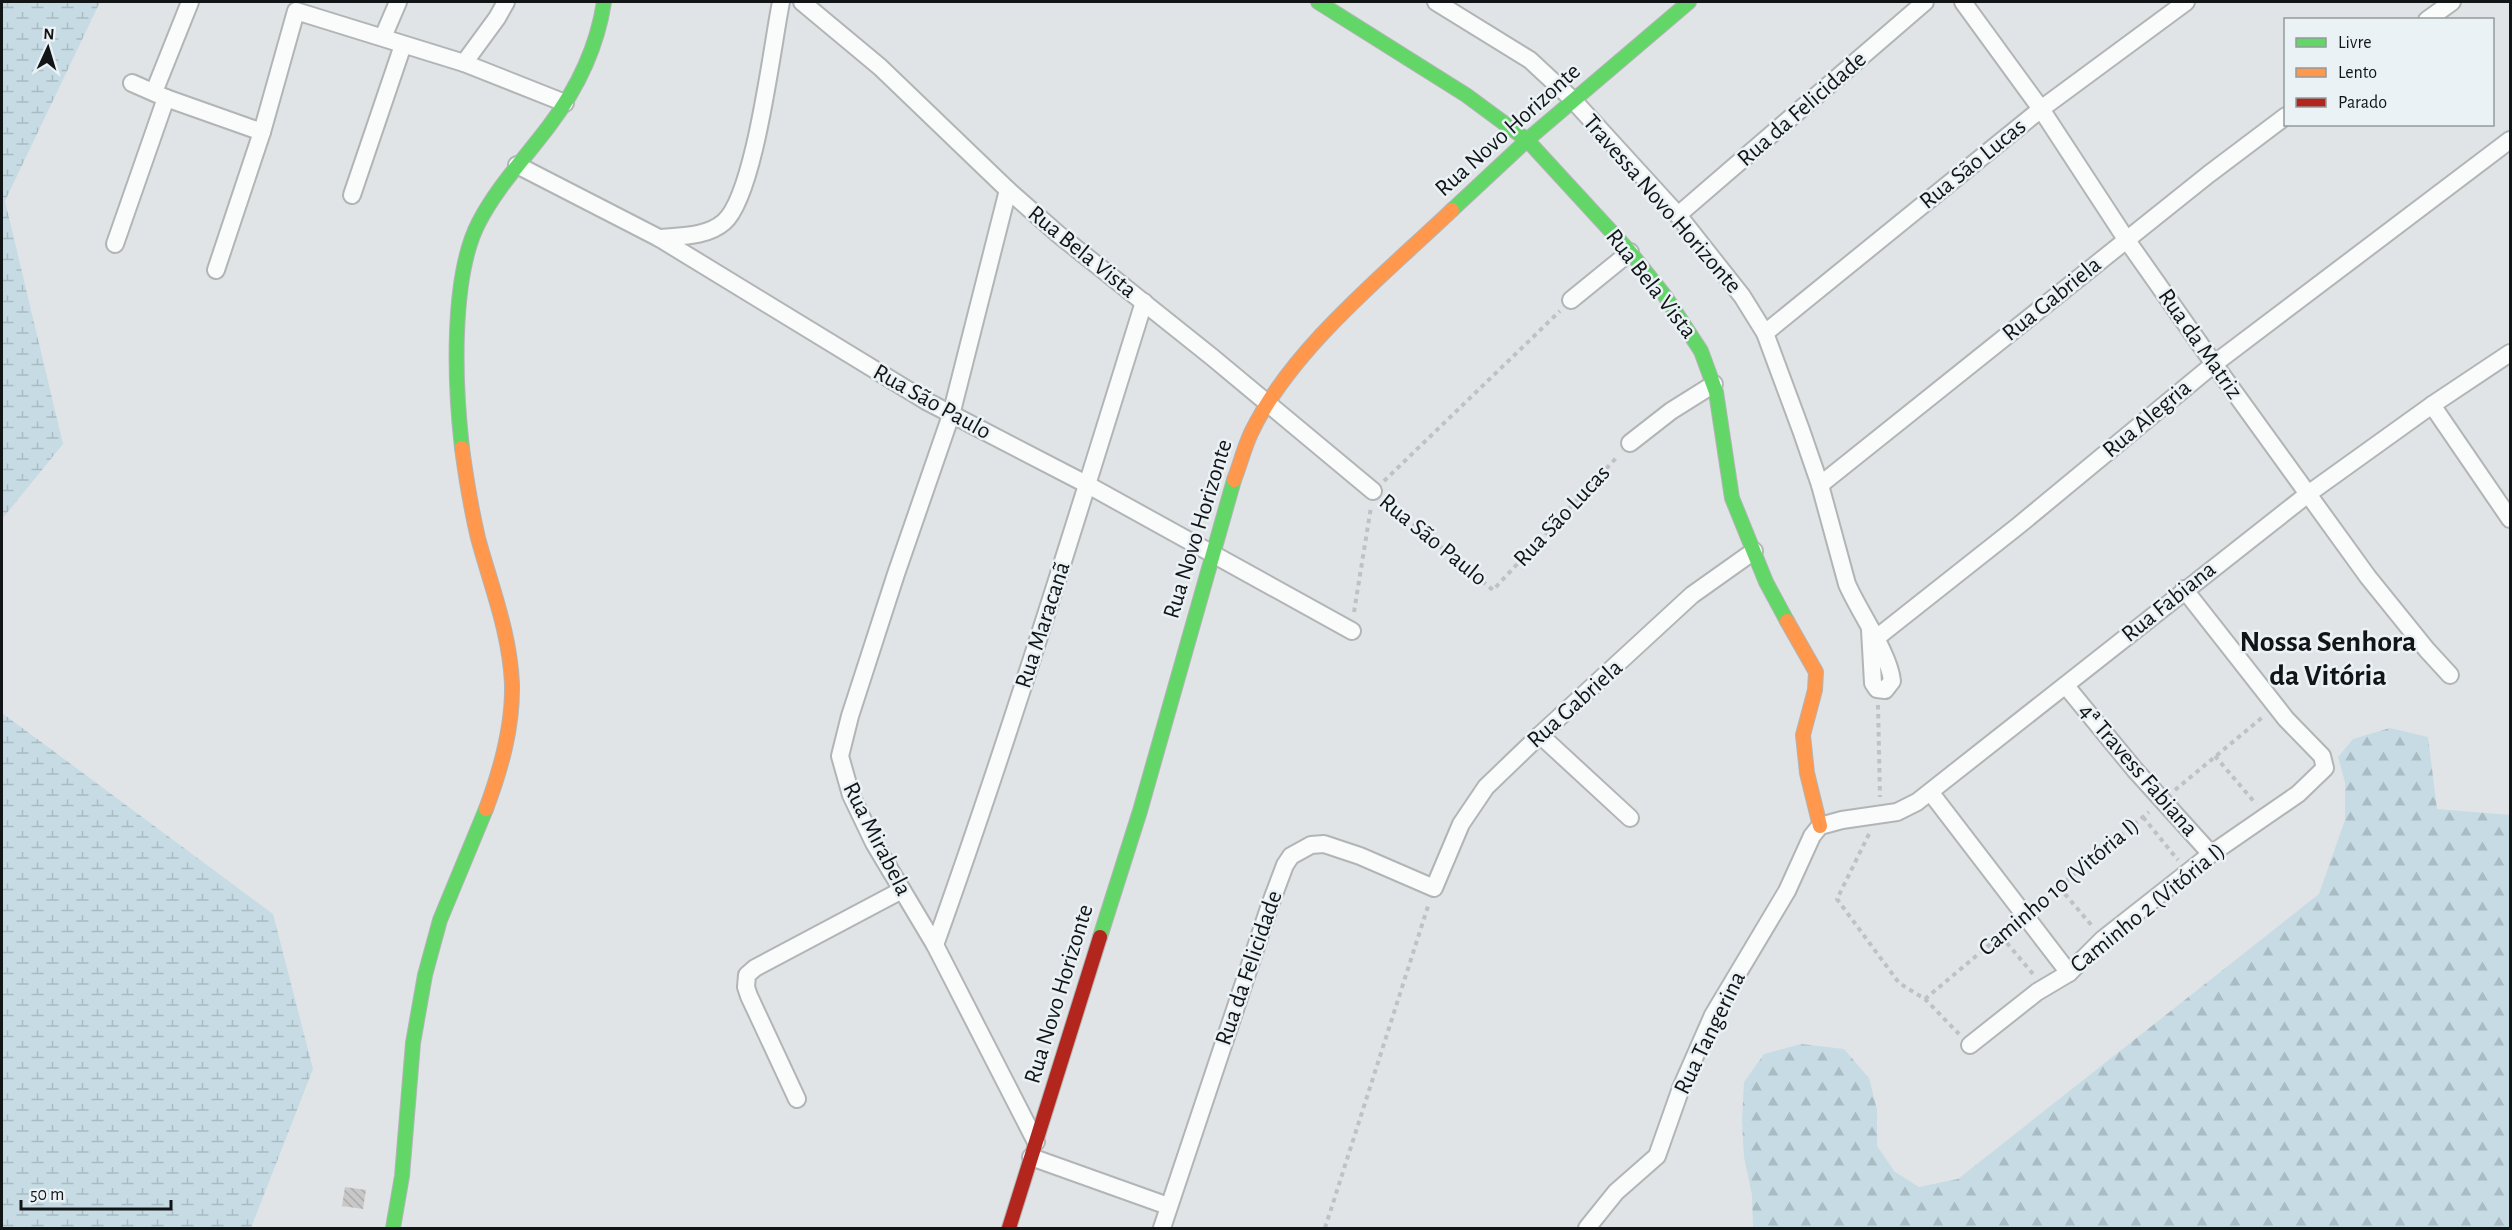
<svg xmlns="http://www.w3.org/2000/svg" width="2512" height="1230" font-family="'Alegreya Sans',sans-serif">
<defs>
<pattern id="forest-firs" width="22" height="20" patternUnits="userSpaceOnUse" patternTransform="scale(1.5)"><rect width="22" height="20" fill="#c6dbe4"/><path d="M5 1l3.5 6h-7zM16 11l3.5 6h-7z" fill="#a9bbc3"/></pattern>
<pattern id="wetland-marsh" width="20" height="14" patternUnits="userSpaceOnUse" patternTransform="scale(1.5)"><rect width="20" height="14" fill="#c6dbe4"/><path d="M1 5h8M5 5V1M11 12h8M15 12V8" fill="none" stroke="#a9bbc3"/></pattern>
<pattern id="building-back-hatch" width="6" height="6" patternUnits="userSpaceOnUse" patternTransform="scale(1.5)"><rect width="6" height="6" fill="#c8c8c9"/><path d="M-1 5l2 2M0 0l6 6M5-1l2 2" fill="none" stroke="#ababac"/></pattern>
</defs>
<rect width="100%" height="100%" fill="#e0e4e6"/>
<polygon fill="url(#forest-firs)" points="2390,728 2428,737 2437,809 2510,815 2510,1228 1753,1228 1752,1195 1744,1157 1742,1120 1744,1082 1764,1054 1801,1044 1844,1049 1869,1078 1877,1110 1877,1146 1895,1172 1919,1187 1958,1179 2319,894 2345,820 2345,782 2338,757 2353,739"/>
<g fill="url(#wetland-marsh)">
<polygon points="2,2 100,2 5,201 63,444 2,519"/>
<polygon points="2,713 273,914 313,1069 251,1228 2,1228"/>
</g>
<polygon fill="url(#building-back-hatch)" points="345,1187 366,1190 363,1209 342,1206"/>
<g fill="none" stroke-linecap="round" stroke-linejoin="round">
<g stroke="#b2b5b6" stroke-width="20">
<g id="street">
<polyline points="802,2 880,67 1008,190 1058,234 1212,357 1373,491"/>
<path d="M1436,2L1530,60L1573,100L1678,215L1742,296L1765,333L1801,430L1820,485L1847,584C1859,612 1889,653 1892,681L1885,690L1877,689L1873,683L1870,630"/>
<polyline points="1963,2 2041,109 2126,239 2214,364 2368,577 2427,650 2450,675"/>
<polyline points="2427,20 2452,2"/>
<polyline points="383,37 398,2"/>
<polyline points="464,63 497,18 506,2"/>
<polyline points="132,83 166,98 262,132 296,11 464,63 565,103"/>
<polyline points="154,92 190,2"/>
<polyline points="517,165 659,238 926,401 1088,485 1352,631"/>
<polyline points="1008,190 951,415 896,574 850,716 840,756 851,795 874,843 935,945 1036,1142"/>
<polyline points="352,195 403,45"/>
<polyline points="1678,215 1925,2"/>
<path d="M659,238C680,236 707,237 724,222C755,195 772,46 781,2"/>
<polyline points="115,244 166,98"/>
<polyline points="216,270 262,132"/>
<polyline points="1571,300 1630,252"/>
<polyline points="1765,333 2041,109 2186,2"/>
<polyline points="2432,405 2510,519"/>
<polyline points="1630,443 1671,411 1714,384"/>
<polyline points="1820,485 2209,174 2286,116"/>
<polyline points="1875,639 2018,526 2214,364 2510,140"/>
<polyline points="2066,686 2135,770 2211,854"/>
<polyline points="1540,735 1630,818"/>
<polyline points="1931,793 2069,973"/>
<path d="M935,945C1011,733 1077,517 1144,302"/>
<polyline points="1970,1045 2037,992 2069,973 2103,939 2211,854 2298,794 2325,768 2322,756 2286,719 2184,589"/>
<polyline points="797,1099 749,996 746,987 747,975 755,968 902,890"/>
<polyline points="1031,1157 1168,1206"/>
<polyline points="1162,1228 1270,905 1285,865 1291,856 1311,845 1324,844 1360,856 1434,888 1461,824 1486,787 1540,735 1692,595 1754,551"/>
<polyline points="1587,1228 1616,1192 1657,1156 1681,1088 1713,1015 1787,891 1812,836 1820,826 1842,820 1897,812 1917,802 2308,494 2432,405 2510,353"/>
</g>
</g>
<g stroke="#b2b5b6" stroke-width="16">
<g id="fast">
<polyline points="1318,2 1466,95 1527,140 1630,252 1665,296 1701,351 1716,392 1732,498 1766,582 1787,621"/>
<polyline points="1452,210 1527,140 1689,2"/>
<path d="M462,448C455,387 450,277 479,222C497,187 525,158 549,126C577,89 597,48 604,2"/>
<polyline points="1100,937 1140,811 1234,480"/>
<polyline points="393,1228 402,1176 413,1043 425,975 440,920 486,809"/>
</g>
</g>
<g stroke="#b2b5b6" stroke-width="16">
<g id="slow">
<path d="M462,448C466,478 471,508 478,538C491,586 510,633 512,684C513,727 501,769 486,809"/>
<path d="M1234,480C1240,465 1244,448 1251,433C1291,349 1385,274 1452,210"/>
<polyline points="1787,621 1816,672 1815,690 1803,735 1807,773 1820,826"/>
</g>
</g>
<g stroke="#b2b5b6" stroke-width="16">
<polyline id="jam" points="1009,1228 1100,937"/>
</g>
<g stroke="#c0c1c2" stroke-width="4" stroke-dasharray="4.5 4.5" stroke-linecap="butt">
<polyline points="1384,481 1560,311"/>
<polyline points="1385,501 1493,590 1618,456"/>
<polyline points="1354,612 1371,507"/>
<polyline points="1878,705 1880,797"/>
<polyline points="2215,756 2256,804"/>
<polyline points="2175,790 2264,716"/>
<polyline points="2143,817 2178,860"/>
<polyline points="1869,834 1837,899 1899,983 1925,999 1959,1034"/>
<polyline points="2059,887 2093,927"/>
<polyline points="2037,905 2149,812"/>
<polyline points="2001,936 2033,974"/>
<polyline points="1925,999 2013,925"/>
<polyline points="1325,1228 1429,903"/>
</g>
<use href="#street" stroke="#fafbfb" stroke-width="16"/>
<use href="#fast" stroke="#63d668" stroke-width="14"/>
<use href="#slow" stroke="#ff974d" stroke-width="14"/>
<use href="#jam" stroke="#b3261e" stroke-width="14"/>
</g>
<g text-anchor="middle" dominant-baseline="central" stroke-width="5" stroke-linejoin="round" paint-order="stroke">
<g font-size="24" fill="#121516" stroke="#ebf2f6">
<text transform="translate(1802 109) rotate(-41)">Rua da Felicidade</text>
<text transform="translate(1508 130) rotate(-42)">Rua Novo Horizonte</text>
<text transform="translate(1973 164) rotate(-39)">Rua São Lucas</text>
<text transform="translate(1662 204) rotate(49)">Travessa Novo Horizonte</text>
<text transform="translate(1082 252) rotate(39)">Rua Bela Vista</text>
<text transform="translate(1651 284) rotate(52)">Rua Bela Vista</text>
<text transform="translate(2052 299) rotate(-39)">Rua Gabriela</text>
<text transform="translate(2200 344) rotate(55)">Rua da Matriz</text>
<text transform="translate(932 402) rotate(29)">Rua São Paulo</text>
<text transform="translate(2147 419) rotate(-40)">Rua Alegria</text>
<text transform="translate(1562 516) rotate(-47)">Rua São Lucas</text>
<text transform="translate(1198 529) rotate(-73)">Rua Novo Horizonte</text>
<text transform="translate(1433 540) rotate(39)">Rua São Paulo</text>
<text transform="translate(2169 602) rotate(-39)">Rua Fabiana</text>
<text transform="translate(1043 625) rotate(-72)">Rua Maracanã</text>
<text transform="translate(1575 704) rotate(-42)">Rua Gabriela</text>
<text transform="translate(2138 770) rotate(49)">4ª Travess Fabiana</text>
<text transform="translate(877 839) rotate(63)">Rua Mirabela</text>
<text transform="translate(2059 887) rotate(-40)">Caminho 10 (Vitória I)</text>
<text transform="translate(2148 908) rotate(-39)">Caminho 2 (Vitória I)</text>
<text transform="translate(1249 968) rotate(-71)">Rua da Felicidade</text>
<text transform="translate(1059 994) rotate(-73)">Rua Novo Horizonte</text>
<text transform="translate(1710 1033) rotate(-64)">Rua Tangerina</text>
</g>
<g font-size="30" font-weight="bold" fill="#121516" stroke="#ebf2f6">
<text x="2328" y="642">Nossa Senhora<tspan x="2328" dy="34">da Vitória</tspan></text>
</g>
</g>
<rect width="2512" height="1230" fill="none" stroke="#121516" stroke-width="6"/>
<rect x="2284" y="18" width="210" height="108" fill="#ebf2f6" stroke="#949a9c" stroke-width="1.5"/>
<rect x="2296" y="38" width="30" height="9" fill="#63d668" stroke="#949a9c" stroke-width="1.5"/>
<text x="2338" y="48" font-size="18" fill="#121516">Livre</text>
<rect x="2296" y="68" width="30" height="9" fill="#ff974d" stroke="#949a9c" stroke-width="1.5"/>
<text x="2338" y="78" font-size="18" fill="#121516">Lento</text>
<rect x="2296" y="98" width="30" height="9" fill="#b3261e" stroke="#949a9c" stroke-width="1.5"/>
<text x="2338" y="108" font-size="18" fill="#121516">Parado</text>
<g transform="translate(48 48) rotate(4)" stroke="#ebf2f6" stroke-width="4.5" paint-order="stroke">
<path d="M0-4.5L10 22L0 15L-10 22Z" fill="#121516"/>
<text y="-9" font-size="16" font-weight="bold" text-anchor="middle" fill="#121516">N</text>
</g>
<path d="M21 1200v9h150v-9" fill="none" stroke="#121516" stroke-width="3"/>
<text x="30" y="1200" font-size="18" fill="#121516" stroke="#ebf2f6" stroke-width="4.5" paint-order="stroke">50 m</text>
</svg>
